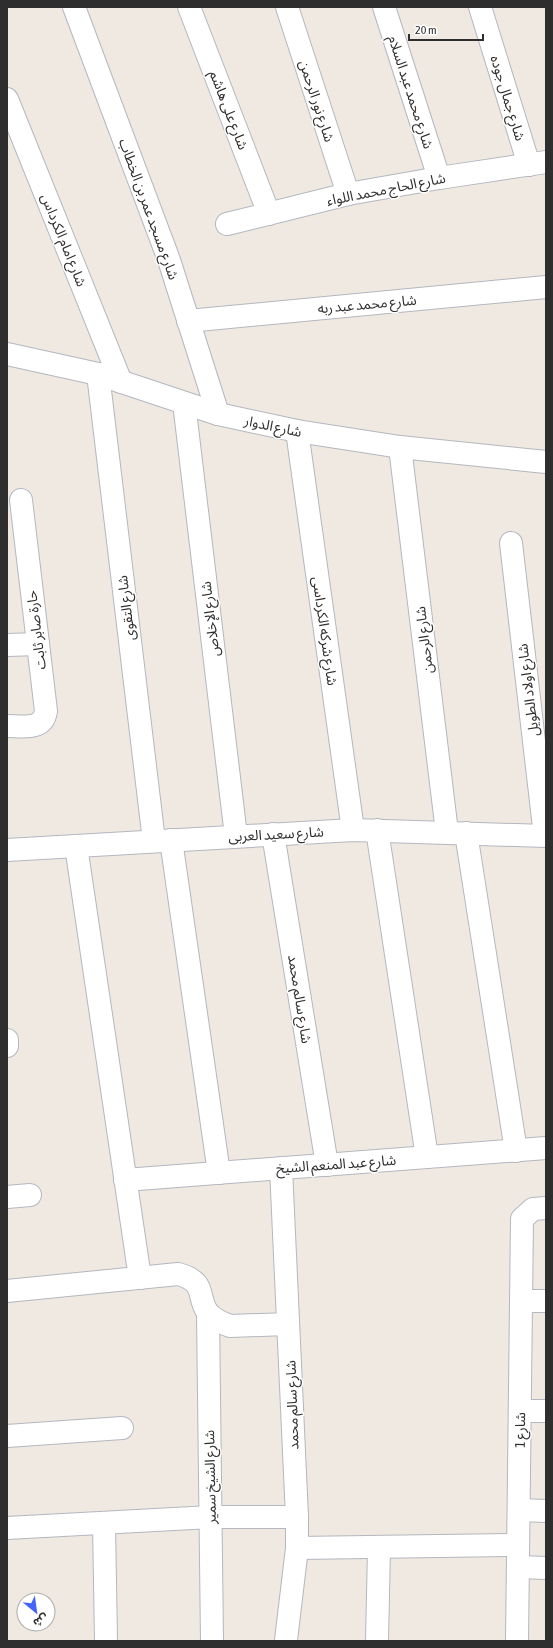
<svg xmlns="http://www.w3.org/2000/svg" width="553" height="1648" font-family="'Asap Condensed','Noto Sans Arabic',sans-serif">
<rect width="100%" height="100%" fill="#efe9e1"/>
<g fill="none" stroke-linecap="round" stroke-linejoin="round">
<g stroke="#b4b7c1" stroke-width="24">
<g id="street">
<polyline points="74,7 169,260 218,414"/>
<polyline points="189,7 269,214"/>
<polyline points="287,7 348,194"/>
<polyline points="384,7 439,178"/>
<polyline points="480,7 529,165"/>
<polyline points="7,99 121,382"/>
<polyline points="227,224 348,194 439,178 546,162"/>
<polyline points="188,321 546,287"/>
<polyline points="7,354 98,374 218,414 297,431 400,447 546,462"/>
<polyline points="98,374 154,841"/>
<polyline points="184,403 236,836"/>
<polyline points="297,431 353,830"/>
<polyline points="400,447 447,832"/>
<polyline points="511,543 545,836"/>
<polyline points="7,645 38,644"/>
<path d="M7,726C23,726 43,731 46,711L21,500"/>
<polyline points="377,830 427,1157"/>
<polyline points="466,833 516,1151"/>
<polyline points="273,834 327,1165"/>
<polyline points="171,840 219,1173"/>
<polyline points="76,846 140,1278"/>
<polyline points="7,850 353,830 546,836"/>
<polyline points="7,1040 7,1046"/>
<polyline points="281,1168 297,1517 297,1548 286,1640"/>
<polyline points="125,1180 546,1148"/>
<polyline points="7,1197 30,1195"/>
<path d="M7,1291L178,1274C208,1282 196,1297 208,1313C214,1320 222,1323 230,1326L288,1324"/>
<polyline points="521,1301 546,1301"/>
<polyline points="208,1313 212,1641"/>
<polyline points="520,1411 546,1411"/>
<polyline points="7,1436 122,1428"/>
<polyline points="519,1510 546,1511"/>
<polyline points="104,1523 106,1641"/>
<polyline points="7,1528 211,1517 297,1517"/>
<polyline points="297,1548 518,1545"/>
<polyline points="518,1567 546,1568"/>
<polyline points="377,1641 379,1548"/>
<polyline points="517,1641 522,1219 533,1209 546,1208"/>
</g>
</g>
<use href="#street" stroke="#fff" stroke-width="22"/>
</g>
<g text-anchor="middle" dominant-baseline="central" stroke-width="3" stroke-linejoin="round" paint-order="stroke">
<g font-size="14" fill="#2e2e2e" stroke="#fff">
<text transform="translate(411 92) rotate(72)">شارع محمد عبد السلام</text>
<text transform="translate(508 98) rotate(73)">شارع جمال جوده</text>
<text transform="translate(317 101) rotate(72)">شارع نور الرحمن</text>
<text transform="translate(229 110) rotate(69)">شارع على هاشم</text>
<text transform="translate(386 189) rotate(-11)">شارع الحاج محمد اللواء</text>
<text transform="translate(149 209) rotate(70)">شارع مسجد عمر بن الخطاب</text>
<text transform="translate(64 240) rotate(68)">شارع امام الكرداس</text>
<text transform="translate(367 304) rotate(-5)">شارع محمد عبد ربه</text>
<text transform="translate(273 426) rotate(12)">شارع الدوار</text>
<text transform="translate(126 608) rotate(-97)">شارع التقوى</text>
<text transform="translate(210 619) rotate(-97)">شارع الإخلاص</text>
<text transform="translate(36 630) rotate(-97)">حارة صابر ثابت</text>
<text transform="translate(325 631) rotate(82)">شارع شركه الكرداسى</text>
<text transform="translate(424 640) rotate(-97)">شارع الرحمن</text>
<text transform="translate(528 690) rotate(-97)">شارع اولاد الطويل</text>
<text transform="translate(276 834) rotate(-3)">شارع سعيد العربى</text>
<text transform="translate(300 999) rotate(81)">شارع سالم محمد</text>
<text transform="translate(336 1164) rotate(-4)">شارع عبد المنعم الشيخ</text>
<text transform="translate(292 1405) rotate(-92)">شارع سالم محمد</text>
<text transform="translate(520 1430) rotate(-89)">شارع 1</text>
<text transform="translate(210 1477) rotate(-91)">شارع الشيخ سمير</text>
</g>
</g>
<rect width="553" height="1648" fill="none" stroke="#2e2e2e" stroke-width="16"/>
<g transform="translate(36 1612) rotate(151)"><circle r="19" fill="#ffffff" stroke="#ababab"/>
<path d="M0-3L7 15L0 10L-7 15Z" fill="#4264fb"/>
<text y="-6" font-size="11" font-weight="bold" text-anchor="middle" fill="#2e2e2e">ش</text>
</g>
<path d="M409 34v6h74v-6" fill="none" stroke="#2e2e2e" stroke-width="2"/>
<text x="415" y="34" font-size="12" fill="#2e2e2e" stroke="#ffffff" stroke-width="3" paint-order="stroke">20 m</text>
</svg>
